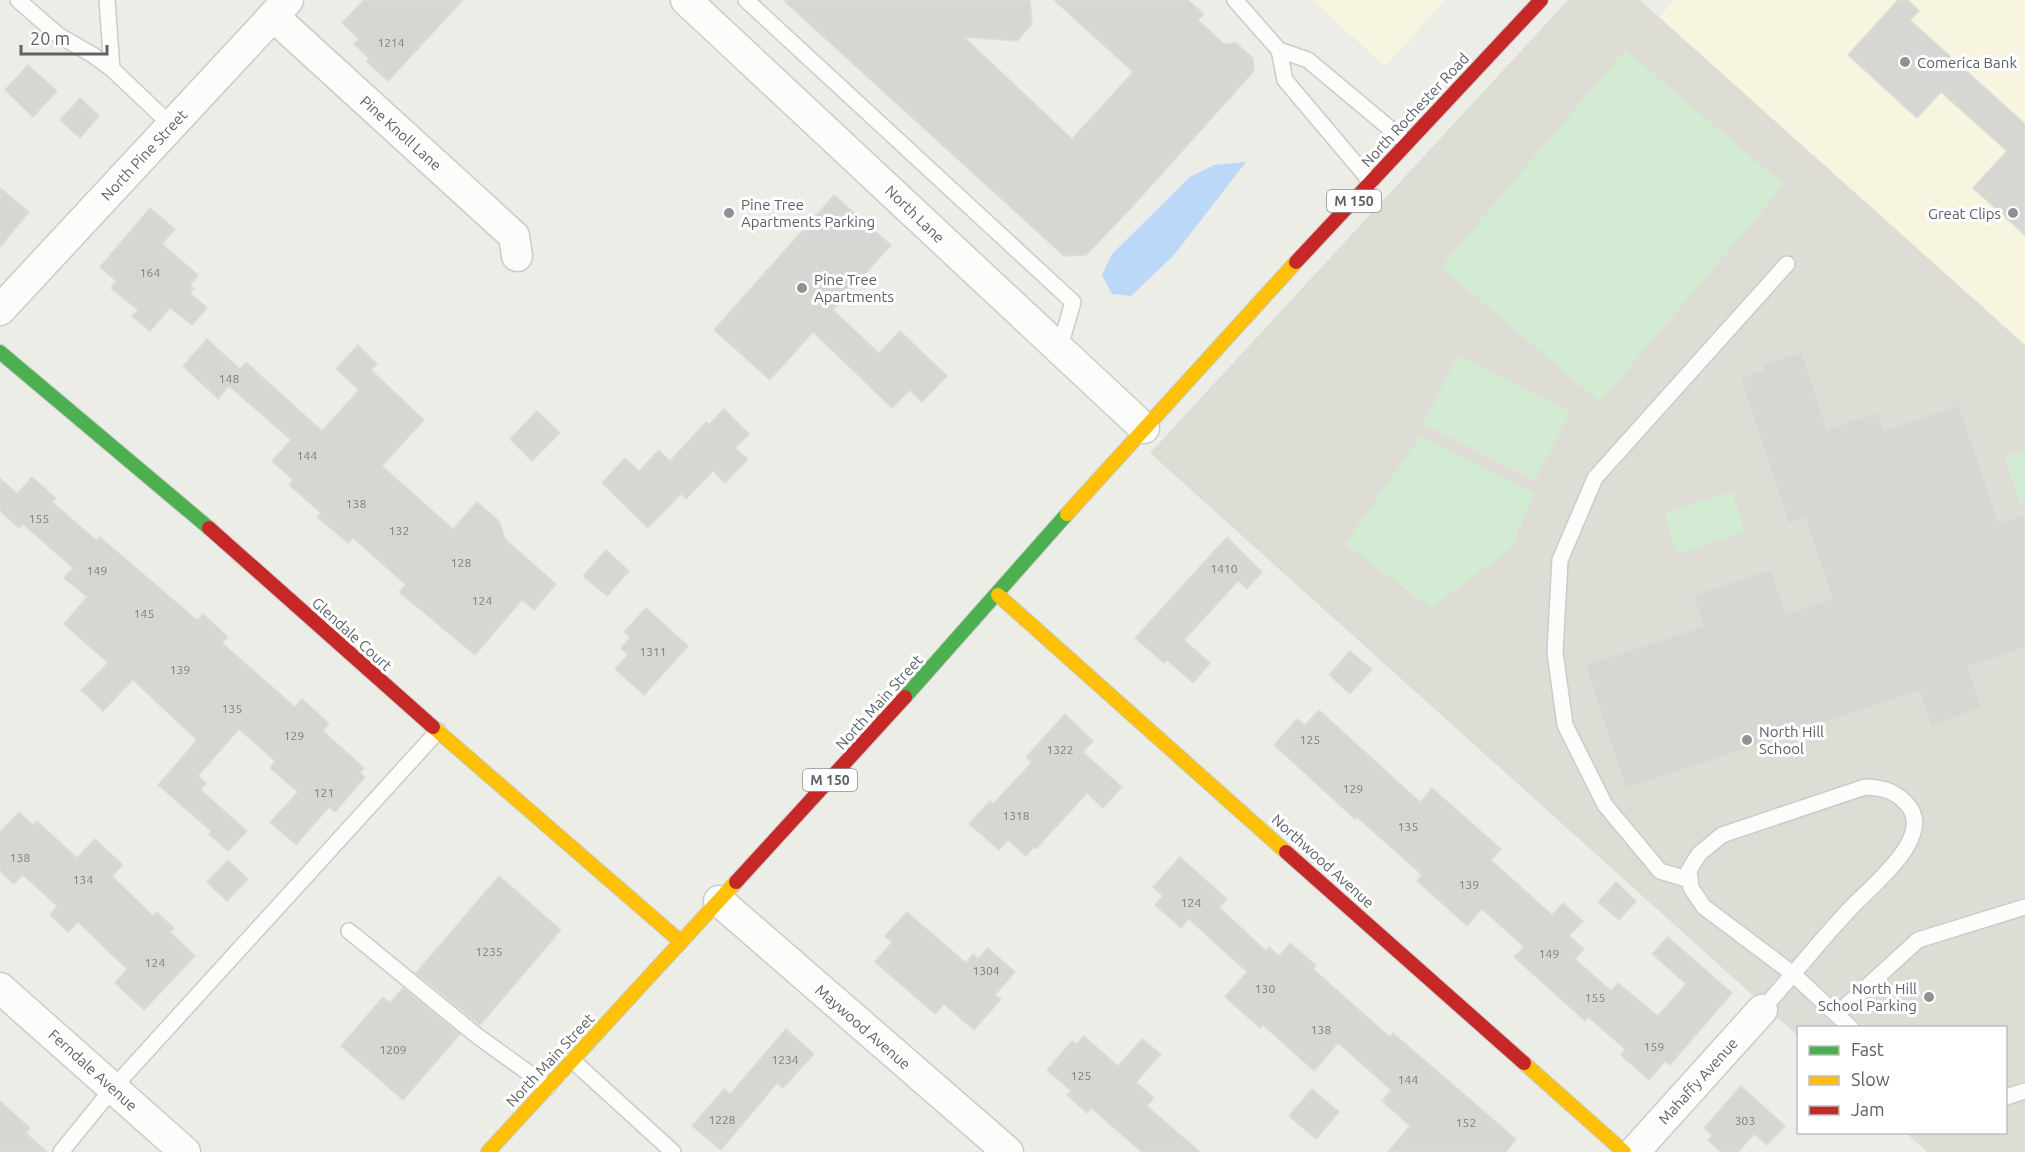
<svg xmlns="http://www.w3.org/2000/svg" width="2025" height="1152" font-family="Ubuntu,sans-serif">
<rect width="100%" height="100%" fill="#edede7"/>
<g fill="#f7f4e0">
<polygon points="1313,0 1445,0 1385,67"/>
<polygon points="1675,0 2025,0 2025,345 1659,17"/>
</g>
<polygon fill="#deddd5" points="1568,0 1640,0 2025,345 2025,1152 1927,1152 1906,1133 2006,1132 2006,1028 1798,1028 1798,1036 1150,453"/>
<g fill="#d3ebd3">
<polygon points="1625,50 1784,185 1600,402 1441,267"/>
<polygon points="1458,355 1570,412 1535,481 1423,424"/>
<polygon points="1421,436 1535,493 1511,548 1431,608 1345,544"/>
<polygon points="2025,449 2025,502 2020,504 2004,456"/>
<polygon points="1732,492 1745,532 1677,554 1664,513"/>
</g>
<polygon fill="#bbd8f8" points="1246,162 1174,255 1131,296 1112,294 1102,275 1112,254 1190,177 1214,165"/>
<g fill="#d6d6d2" stroke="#dddcd6" stroke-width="1.5">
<polygon points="364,0 463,0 388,81 366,61 369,58 354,44 359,39 342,23"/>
<polygon points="783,0 1030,0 1032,24 1017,41 964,37 1072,139 1133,72 1054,0 1188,0 1204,14 1198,20 1224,44 1236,43 1253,58 1254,71 1131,208 1086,255 1064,256"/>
<polygon points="1898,0 1908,0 1919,11 1910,20 2025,124 2025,235 1973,188 2007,151 1941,92 1917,118 1848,55"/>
<polygon points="28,65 57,91 33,117 5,90"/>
<polygon points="80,98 99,116 80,138 60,120"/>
<polygon points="0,188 29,212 0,247"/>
<polygon points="834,195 891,245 833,310 879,353 900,331 947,376 922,402 910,390 892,408 813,332 770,380 714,330"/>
<polygon points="150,208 175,229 162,244 198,275 190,285 194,289 190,293 207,308 192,325 170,308 150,331 132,316 138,310 111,288 116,281 100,267"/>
<polygon points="207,339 240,369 246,362 322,431 359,390 336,369 358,345 377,364 371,370 424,420 382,466 453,529 477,502 499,521 505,539 556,584 534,610 522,600 475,655 399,592 406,585 353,538 348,543 317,517 321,513 289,485 293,480 272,461 291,440 229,386 218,399 183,366"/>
<polygon points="1802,352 1827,429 1878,412 1884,430 1959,405 1999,523 2025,514 2025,648 1968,667 1982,708 1931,726 1919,691 1626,789 1585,665 1703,626 1693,595 1771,569 1786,614 1832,598 1805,518 1789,524 1740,378 1764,370 1762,365"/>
<polygon points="724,409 749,434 735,448 748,459 725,483 713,471 686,499 681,494 648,528 602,483 625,458 639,471 659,450 670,461 706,422 709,425"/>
<polygon points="537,411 560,433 532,461 510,439"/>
<polygon points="32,477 56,498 52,502 97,541 100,537 197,620 203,614 228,637 222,643 295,707 302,699 329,723 323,731 364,768 360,773 365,777 335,812 329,807 296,845 270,822 298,792 270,768 275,761 239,729 198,776 206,783 201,790 247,831 228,851 209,834 211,831 158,785 197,740 133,680 103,711 81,690 108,663 64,624 87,597 64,578 73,568 23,524 19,528 0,511 0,478 17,494"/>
<polygon points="1227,537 1262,572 1247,589 1238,581 1184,640 1210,663 1193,683 1167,660 1164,663 1135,638"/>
<polygon points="606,550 629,571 607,596 583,576"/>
<polygon points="646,608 688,646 644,695 615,669 628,655 621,648 630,637 624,632"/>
<polygon points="1350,651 1372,669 1350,694 1329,675"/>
<polygon points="1319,710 1420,802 1432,788 1501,849 1491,860 1552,915 1563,903 1583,921 1569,936 1584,949 1575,959 1611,991 1618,983 1658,1016 1686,984 1652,954 1668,937 1732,993 1670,1065 1665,1061 1649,1080 1621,1055 1625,1049 1588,1017 1585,1021 1514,957 1524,947 1482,909 1467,926 1417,881 1422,875 1357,817 1355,819 1274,745 1297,719 1305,725"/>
<polygon points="1065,714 1093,741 1083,752 1122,787 1103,808 1087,793 1036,849 1034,847 1026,856 1008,840 999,850 969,824 990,801 993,804 1032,762 1026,757"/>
<polygon points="19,812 33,825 37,821 77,858 95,839 123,865 112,876 153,916 157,912 174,928 170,932 195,956 144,1010 115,983 127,969 78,922 68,932 50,915 57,906 23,875 14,884 0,871 0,832"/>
<polygon points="1180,857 1227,899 1219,907 1266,951 1269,947 1279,956 1290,943 1316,965 1313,969 1390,1037 1393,1033 1516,1139 1506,1152 1388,1152 1410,1126 1382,1101 1391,1090 1338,1043 1314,1071 1263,1025 1260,1028 1225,997 1247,972 1189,919 1181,928 1155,905 1163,896 1153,887"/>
<polygon points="228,860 248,879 227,901 207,882"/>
<polygon points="499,876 561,930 480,1025 416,973"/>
<polygon points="1616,882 1636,901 1619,920 1598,902"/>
<polygon points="907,912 966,963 973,954 978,959 988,948 1015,972 995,995 1001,999 974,1030 944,1004 935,1014 875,962 892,942 885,936"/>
<polygon points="403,988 460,1034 403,1100 341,1046 383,997 390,1003"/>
<polygon points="786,1029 814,1054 783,1088 777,1083 721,1150 692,1126 724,1089 730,1094"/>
<polygon points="1084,1036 1118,1066 1142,1039 1161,1054 1136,1082 1154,1098 1147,1106 1200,1152 1142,1152 1091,1108 1087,1113 1067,1095 1071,1091 1047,1070 1072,1041 1076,1044"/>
<polygon points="1741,1086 1785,1126 1767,1145 1754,1134 1738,1152 1721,1152 1708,1140 1712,1135 1704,1128"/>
<polygon points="1312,1089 1339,1112 1316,1139 1289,1116"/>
<polygon points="0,1101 30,1128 26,1133 47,1152 0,1152"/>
</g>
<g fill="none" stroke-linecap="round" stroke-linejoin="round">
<g stroke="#cacbca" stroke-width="18">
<g id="lane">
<polyline points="18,0 58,35 93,55 112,69 171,125"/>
<polyline points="107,0 112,69"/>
<polyline points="746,0 1073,302 1059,350"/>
<polyline points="1235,0 1279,50 1285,80 1371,182"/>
<polyline points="1279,50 1308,60 1406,142"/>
<path d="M1865,787C1884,788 1893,790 1906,803C1939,836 1867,889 1848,911C1829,931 1811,953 1793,974L1704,907L1691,888L1689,870L1699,854L1722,835Z"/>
<polyline points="1690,880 1660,871 1605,805 1565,725 1555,652 1560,560 1595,478 1787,264"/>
<polyline points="349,931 476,1035 548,1087"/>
<polyline points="1762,1010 1793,974 1851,1028"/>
<polyline points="1837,1014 1918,940 2025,907"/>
<polyline points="572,1060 673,1152"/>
<polyline points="2006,1097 2025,1091"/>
<polyline points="61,1152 113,1088 438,731"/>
</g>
</g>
<g stroke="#cacbca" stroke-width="33">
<g id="street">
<polyline points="686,0 1144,428"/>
<polyline points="273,16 514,236 517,256"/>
<polyline points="0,310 288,0"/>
<polyline points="719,901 1008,1152"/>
<polyline points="0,988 185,1152"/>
<polyline points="1634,1152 1762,1010"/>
</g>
</g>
<g stroke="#cacccb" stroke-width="16">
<g id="fast">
<polyline points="0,352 209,528"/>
<polyline points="905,697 1067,514"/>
</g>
</g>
<g stroke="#cacccb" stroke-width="16">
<g id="slow">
<polyline points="1067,514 1296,262"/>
<polyline points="998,595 1286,852"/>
<polyline points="433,727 681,942"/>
<polyline points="1524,1063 1624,1152"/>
<polyline points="488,1152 736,882"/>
</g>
</g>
<g stroke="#cacccb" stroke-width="16">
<g id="jam">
<polyline points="1296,262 1541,0"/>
<polyline points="209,528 433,727"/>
<polyline points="1286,852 1524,1063"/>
<polyline points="736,882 905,697"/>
</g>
</g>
<use href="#lane" stroke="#fcfcfb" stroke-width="15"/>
<use href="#street" stroke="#fcfcfb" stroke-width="30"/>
<use href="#fast" stroke="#4caf50" stroke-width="14"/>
<use href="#slow" stroke="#ffc107" stroke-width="14"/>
<use href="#jam" stroke="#c62828" stroke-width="14"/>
</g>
<g fill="#8f9194" stroke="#fff" stroke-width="2">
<circle cx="1905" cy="62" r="6"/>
<circle cx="729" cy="213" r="6"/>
<circle cx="2013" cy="213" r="6"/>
<circle cx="802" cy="288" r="6"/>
<circle cx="1747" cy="740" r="6"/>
<circle cx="1929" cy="997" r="6"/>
</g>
<g text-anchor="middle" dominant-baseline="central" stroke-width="6" stroke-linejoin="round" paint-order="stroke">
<g font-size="12" fill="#7b7e82">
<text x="391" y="42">1214</text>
<text x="150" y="272">164</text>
<text x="229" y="378">148</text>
<text x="307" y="455">144</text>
<text x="356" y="503">138</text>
<text x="39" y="518">155</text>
<text x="399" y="530">132</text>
<text x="461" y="562">128</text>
<text x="1224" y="568">1410</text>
<text x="97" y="570">149</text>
<text x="482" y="600">124</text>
<text x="144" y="613">145</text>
<text x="653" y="651">1311</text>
<text x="180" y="669">139</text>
<text x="232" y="708">135</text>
<text x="294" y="735">129</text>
<text x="1310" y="739">125</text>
<text x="1060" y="749">1322</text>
<text x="1353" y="788">129</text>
<text x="324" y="792">121</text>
<text x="1016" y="815">1318</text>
<text x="1408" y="826">135</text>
<text x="20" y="857">138</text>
<text x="83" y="879">134</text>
<text x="1469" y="884">139</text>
<text x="1191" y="902">124</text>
<text x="489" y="951">1235</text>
<text x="1549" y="953">149</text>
<text x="155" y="962">124</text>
<text x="986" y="970">1304</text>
<text x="1265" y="988">130</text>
<text x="1595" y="997">155</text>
<text x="1321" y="1029">138</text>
<text x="1654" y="1046">159</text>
<text x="393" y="1049">1209</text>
<text x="785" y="1059">1234</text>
<text x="1081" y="1075">125</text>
<text x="1408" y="1079">144</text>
<text x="722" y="1119">1228</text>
<text x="1745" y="1120">303</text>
<text x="1466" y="1122">152</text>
</g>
<g fill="#fff" stroke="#8d9095" stroke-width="1.5">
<rect x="1327" y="190" width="54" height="22" rx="4.5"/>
<rect x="803" y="769" width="54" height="22" rx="4.5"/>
</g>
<g font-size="14" font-weight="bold" fill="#5c6067">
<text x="1354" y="201">M 150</text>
<text x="830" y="780">M 150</text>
</g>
<g font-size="15" fill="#5c6067" stroke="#fff" text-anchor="start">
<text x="1917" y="62">Comerica Bank</text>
<text x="741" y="204">Pine Tree<tspan x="741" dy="17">Apartments Parking</tspan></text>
<text x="2001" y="213" text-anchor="end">Great Clips</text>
<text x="814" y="279">Pine Tree<tspan x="814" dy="17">Apartments</tspan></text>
<text x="1759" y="731">North Hill<tspan x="1759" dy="17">School</tspan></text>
<text x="1917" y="988" text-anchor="end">North Hill<tspan x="1917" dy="17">School Parking</tspan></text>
</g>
<g font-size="15" fill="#5c6067" stroke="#fff">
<text transform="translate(1415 110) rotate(-47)">North Rochester Road</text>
<text transform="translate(401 133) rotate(42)">Pine Knoll Lane</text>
<text transform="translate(144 155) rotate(-47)">North Pine Street</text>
<text transform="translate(915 214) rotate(44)">North Lane</text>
<text transform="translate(352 634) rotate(42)">Glendale Court</text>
<text transform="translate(879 702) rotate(-48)">North Main Street</text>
<text transform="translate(1323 861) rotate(42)">Northwood Avenue</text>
<text transform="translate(863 1027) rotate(41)">Maywood Avenue</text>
<text transform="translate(550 1060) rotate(-47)">North Main Street</text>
<text transform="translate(93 1070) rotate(42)">Ferndale Avenue</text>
<text transform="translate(1698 1081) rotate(-48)">Mahaffy Avenue</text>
</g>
</g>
<rect x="1797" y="1026" width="210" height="108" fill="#ffffff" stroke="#bebfc2" stroke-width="1.5"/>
<rect x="1809" y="1046" width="30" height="9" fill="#4caf50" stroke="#bebfc2" stroke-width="1.5"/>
<text x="1851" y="1056" font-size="18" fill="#5c6067">Fast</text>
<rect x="1809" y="1076" width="30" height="9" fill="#ffc107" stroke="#bebfc2" stroke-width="1.5"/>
<text x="1851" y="1086" font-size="18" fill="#5c6067">Slow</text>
<rect x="1809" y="1106" width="30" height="9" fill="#c62828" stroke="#bebfc2" stroke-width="1.5"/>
<text x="1851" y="1116" font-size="18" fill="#5c6067">Jam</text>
<path d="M21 45v9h86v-9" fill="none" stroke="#5c6067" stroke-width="3"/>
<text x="30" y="45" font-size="18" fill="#5c6067" stroke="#ffffff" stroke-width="4.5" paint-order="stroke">20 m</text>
</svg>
